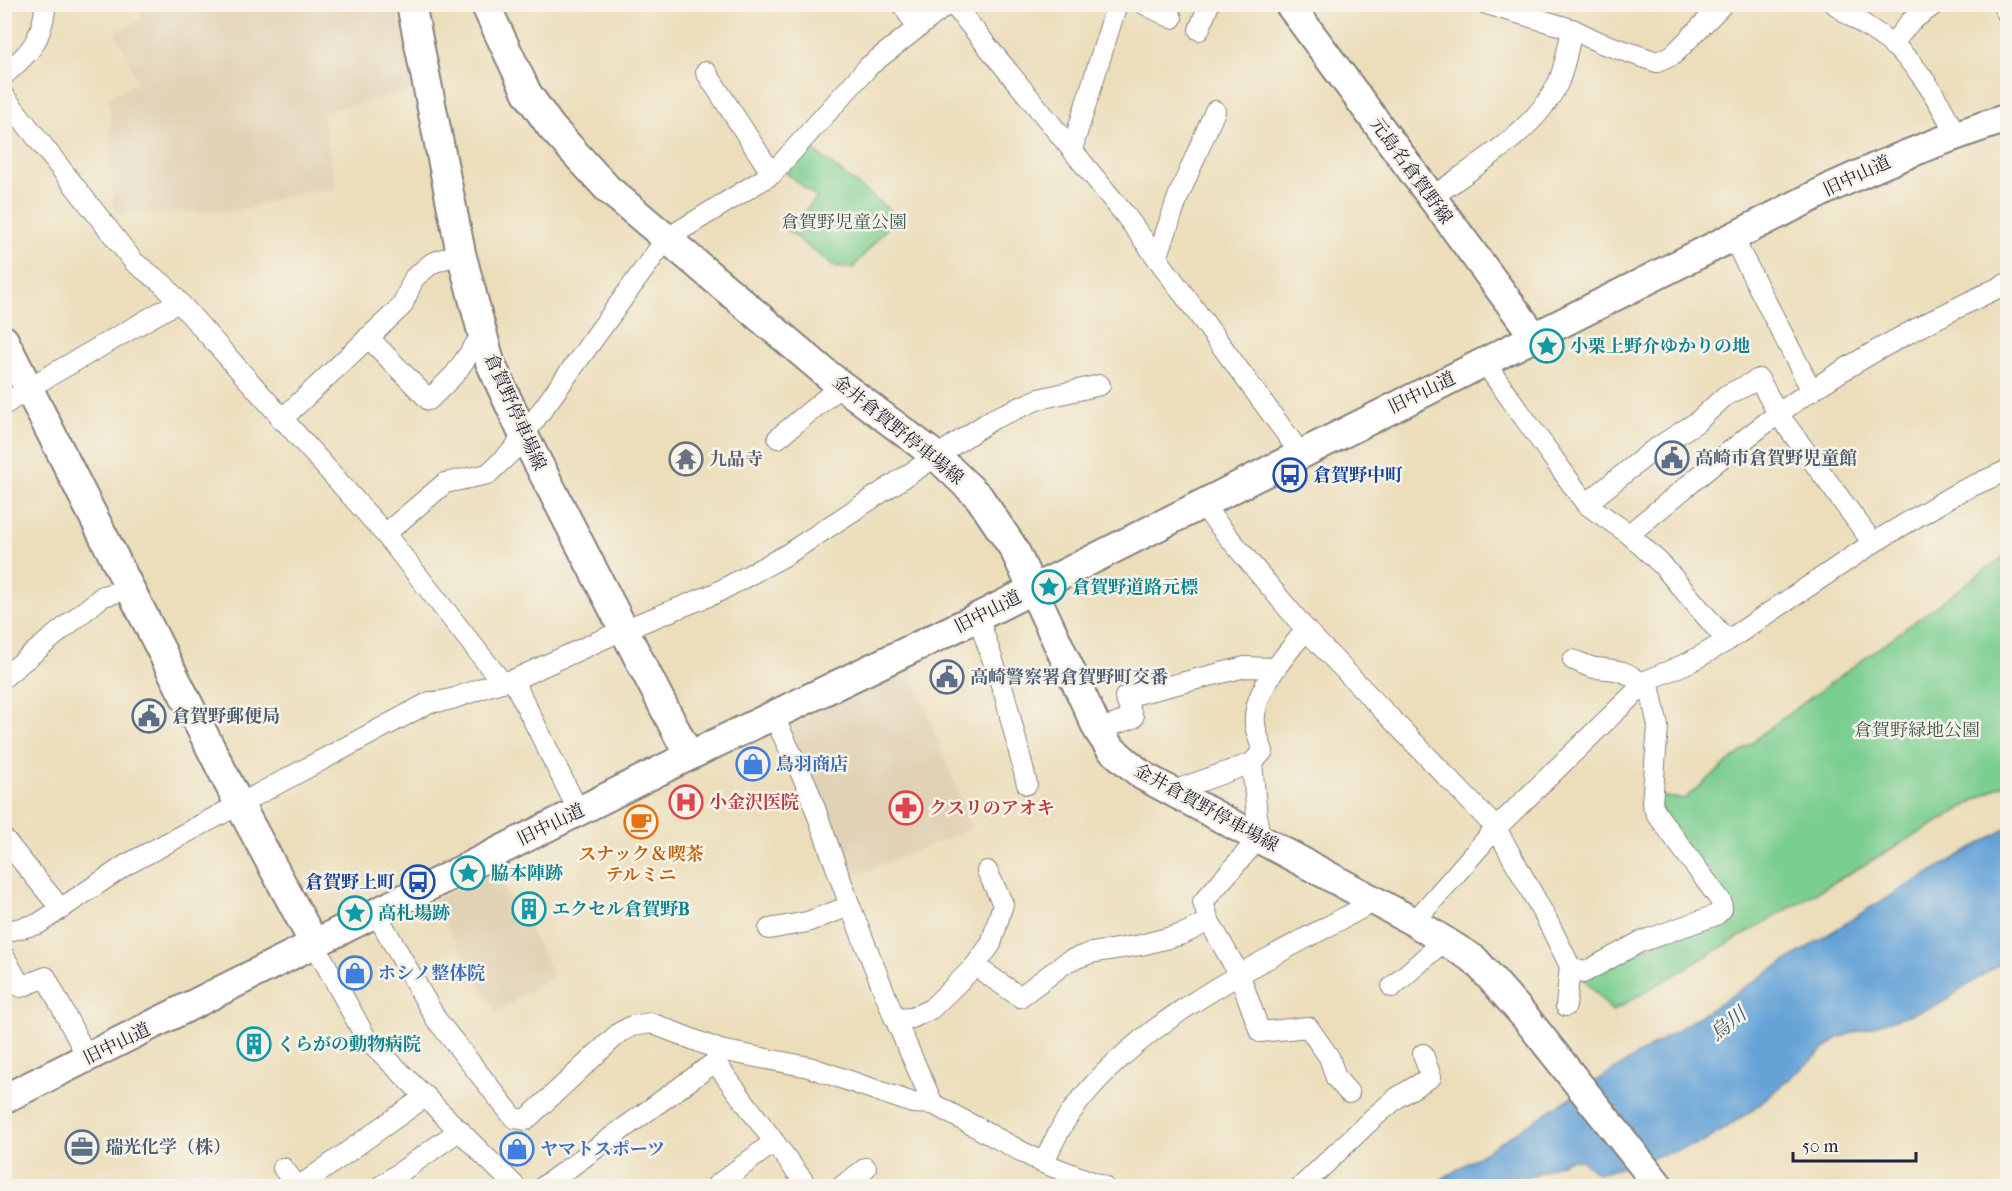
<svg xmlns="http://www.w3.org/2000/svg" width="2012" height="1191" font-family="'IM FELL French Canon','Noto Serif JP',serif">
<rect width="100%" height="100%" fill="#f7f3e8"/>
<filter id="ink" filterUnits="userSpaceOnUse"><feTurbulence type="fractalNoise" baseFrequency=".0167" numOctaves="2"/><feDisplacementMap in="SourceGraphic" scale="12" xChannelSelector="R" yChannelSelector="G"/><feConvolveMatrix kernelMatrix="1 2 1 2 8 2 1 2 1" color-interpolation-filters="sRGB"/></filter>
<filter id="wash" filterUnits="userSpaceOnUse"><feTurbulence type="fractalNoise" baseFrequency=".008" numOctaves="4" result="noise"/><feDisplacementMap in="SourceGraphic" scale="24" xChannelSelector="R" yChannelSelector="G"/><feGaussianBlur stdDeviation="1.35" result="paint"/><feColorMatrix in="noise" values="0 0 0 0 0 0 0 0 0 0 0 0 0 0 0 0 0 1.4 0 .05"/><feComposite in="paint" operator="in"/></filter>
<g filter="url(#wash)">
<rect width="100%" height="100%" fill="#ecdebb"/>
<g fill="#e1d2b5">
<polygon points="136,4 397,5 414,90 321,112 337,189 280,198 237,211 118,214 113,209 109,97 137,82 116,33 142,18"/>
<polygon points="909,665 972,829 847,879 787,726"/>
<polygon points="495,869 555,976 496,1012 432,901"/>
</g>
<g fill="#7ace90" stroke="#4e7866" stroke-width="1.5">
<polygon points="808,146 897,216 853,268 833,266 787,230 817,198 786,173"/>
<polygon points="2007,554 2007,782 1612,1011 1582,977 1725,911 1661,812 1658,796 1684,799 1772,726"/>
</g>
<polygon fill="#65a3d7" stroke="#446289" stroke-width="1.5" points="2007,828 2007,959 1938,1005 1838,1038 1751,1111 1704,1142 1599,1174 1580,1160 1570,1159 1508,1186 1431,1186 1873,906"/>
</g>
<g filter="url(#ink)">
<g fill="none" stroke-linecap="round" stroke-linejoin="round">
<g stroke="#87807b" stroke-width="22">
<g id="street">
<polyline points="902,4 917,27"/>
<polyline points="953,4 1126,216 1301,454"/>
<polyline points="1144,4 1172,18"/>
<polyline points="1486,4 1572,29 1601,43 1657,62 1673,55 1723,4"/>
<path d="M1835,4C1853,19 1874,30 1892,44C1921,68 1939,102 1956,134"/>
<polyline points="2002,4 2008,15"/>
<polyline points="1199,30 1209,4"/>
<polyline points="1892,45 1910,22 1935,4"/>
<polyline points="706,72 772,174"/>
<path d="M4,75C32,51 41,41 46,4"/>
<polyline points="4,96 134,262 163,284 385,534 501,681"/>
<polyline points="1072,149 1117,4"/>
<path d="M1431,198C1473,167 1536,131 1558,83C1565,67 1568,47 1572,29"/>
<polyline points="1733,238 1812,391"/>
<polyline points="1157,258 1178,197 1215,111"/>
<polyline points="368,337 429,400 455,374 482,335"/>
<polyline points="1486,361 1494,376 1586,504 1629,534 1663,566 1727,641"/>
<polyline points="4,405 30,387 178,302"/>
<polyline points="281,420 402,306 414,278 432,263 461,253"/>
<polyline points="778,438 842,385"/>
<polyline points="1586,504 1652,451 1697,422 1725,396 1759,379 1778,414 1873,543"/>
<polyline points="1202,505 1306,630 1496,828 1546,918 1570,966 1583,973 1640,942 1716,915 1722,909 1721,901 1656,813 1652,803 1658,726 1648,680"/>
<polyline points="385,534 445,483 488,474 513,450 666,239 772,174 869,66 948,4"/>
<path d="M1629,534C1679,494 1727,451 1778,414C1848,362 1929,321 2008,283"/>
<polyline points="978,617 1005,696 1027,784"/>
<path d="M1573,660C1580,662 1588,667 1595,668C1615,670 1627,669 1642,685"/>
<polyline points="4,677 103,596 130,589"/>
<polyline points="513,680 579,812"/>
<polyline points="773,715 807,786 850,906 895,1019 933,1104"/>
<polyline points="1098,730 1133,718 1125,697 1245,667 1274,668"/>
<polyline points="1252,763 1259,838 1203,902 1209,921 1240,976 1260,1032 1308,1027 1329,1057 1336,1078 1349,1093"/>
<path d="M1173,791L1252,763L1263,751C1260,743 1256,733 1255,724C1252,691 1287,653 1306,630"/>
<polyline points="4,839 61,909"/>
<polyline points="376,913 436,1019 514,1118 526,1120 619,1033 632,1026 651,1023 720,1050 809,1067 913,1103 933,1104 1043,1163 1103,1186"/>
<polyline points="1414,922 1496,828 1648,680 1690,662 1727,641 1873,543 1957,493 2008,470"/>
<polyline points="769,929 807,922 850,906"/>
<path d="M4,932L38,924L126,865L430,702C459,702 484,683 513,680L623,630L714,594L786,555L993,419L1039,399L1100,385"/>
<polyline points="315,945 366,1038 515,1186"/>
<polyline points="4,956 21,987 46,977 88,1059"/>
<polyline points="975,966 1020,997 1068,961 1091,953 1141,945 1183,934 1209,921"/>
<polyline points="1392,987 1445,940"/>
<polyline points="1566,1006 1570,966"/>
<polyline points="895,1019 912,1018 931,1009 975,966 991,944 1003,904 987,871"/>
<polyline points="715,1062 807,1186"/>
<path d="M1043,1163C1052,1146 1060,1126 1072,1111C1143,1014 1272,958 1375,901"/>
<polyline points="283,1168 297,1186"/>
<polyline points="300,1186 426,1096"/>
<polyline points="381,1186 460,1130"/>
<polyline points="544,1186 715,1062 720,1050"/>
<polyline points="716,1186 774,1142"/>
<polyline points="842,1186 866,1168"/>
<polyline points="1302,1186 1373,1118 1398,1097 1431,1077 1423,1054"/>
</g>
</g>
<g stroke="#87807b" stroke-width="32">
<g id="secondary">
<polyline points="411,4 461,253 490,362 523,434 689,756"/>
<polyline points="485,4 527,93 551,127 608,189 828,375 936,456 979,497 1014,549 1098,730 1110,748 1143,776 1414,922 1475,960 1526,1018 1659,1186"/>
<polyline points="1289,4 1534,336"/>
<polyline points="4,340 239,804 315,945"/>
<path d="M4,1099L689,756L978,617L1832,187C1890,160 1947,137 2008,118"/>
</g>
</g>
<use href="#street" stroke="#fff" stroke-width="20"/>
<use href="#secondary" stroke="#fff" stroke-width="28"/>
</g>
</g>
<defs>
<g id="sight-ring" transform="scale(1.725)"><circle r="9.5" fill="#f7f3e8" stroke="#0f9aa8" stroke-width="1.5"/><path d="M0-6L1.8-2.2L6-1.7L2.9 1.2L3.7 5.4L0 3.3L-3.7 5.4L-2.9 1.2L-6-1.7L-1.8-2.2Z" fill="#0f9aa8"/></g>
<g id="civic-ring" transform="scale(1.725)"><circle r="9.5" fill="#f7f3e8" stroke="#5c6f8a" stroke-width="1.5"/><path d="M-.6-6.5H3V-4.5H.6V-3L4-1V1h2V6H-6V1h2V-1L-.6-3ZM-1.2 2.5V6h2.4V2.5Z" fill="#5c6f8a"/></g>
<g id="temple-ring" transform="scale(1.725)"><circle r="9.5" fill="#f7f3e8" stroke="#6b7280" stroke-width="1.5"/><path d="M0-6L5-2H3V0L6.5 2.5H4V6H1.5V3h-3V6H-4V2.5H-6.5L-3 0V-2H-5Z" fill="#6b7280"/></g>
<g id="bus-ring" transform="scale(1.725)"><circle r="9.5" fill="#f7f3e8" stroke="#1a4fb4" stroke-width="1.5"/><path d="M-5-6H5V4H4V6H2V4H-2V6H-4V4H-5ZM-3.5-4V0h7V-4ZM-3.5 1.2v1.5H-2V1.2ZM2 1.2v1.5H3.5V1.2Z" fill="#1a4fb4"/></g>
<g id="shop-ring" transform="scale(1.725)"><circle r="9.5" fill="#f7f3e8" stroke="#3f7fe0" stroke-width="1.5"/><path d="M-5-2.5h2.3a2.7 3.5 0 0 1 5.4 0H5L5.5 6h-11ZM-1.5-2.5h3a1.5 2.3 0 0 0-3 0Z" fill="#3f7fe0"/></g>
<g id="hospital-ring" transform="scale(1.725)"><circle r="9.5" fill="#f7f3e8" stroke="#e0444e" stroke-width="1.5"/><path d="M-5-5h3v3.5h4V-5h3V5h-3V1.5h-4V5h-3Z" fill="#e0444e"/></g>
<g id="pharmacy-ring" transform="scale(1.725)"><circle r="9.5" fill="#f7f3e8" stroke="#e0444e" stroke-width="1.5"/><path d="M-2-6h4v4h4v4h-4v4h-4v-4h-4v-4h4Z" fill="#e0444e"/></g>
<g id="cafe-ring" transform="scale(1.725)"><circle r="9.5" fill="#f7f3e8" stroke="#e8710a" stroke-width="1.5"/><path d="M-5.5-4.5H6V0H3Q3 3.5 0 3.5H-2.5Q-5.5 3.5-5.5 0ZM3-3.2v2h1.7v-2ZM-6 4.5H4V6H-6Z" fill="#e8710a"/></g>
<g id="building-ring" transform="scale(1.725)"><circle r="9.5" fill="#f7f3e8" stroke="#0f9aa8" stroke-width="1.5"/><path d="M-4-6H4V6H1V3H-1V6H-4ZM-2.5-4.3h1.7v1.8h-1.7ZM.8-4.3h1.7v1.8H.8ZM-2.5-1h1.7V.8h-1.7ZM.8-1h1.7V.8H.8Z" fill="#0f9aa8"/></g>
<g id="office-ring" transform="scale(1.725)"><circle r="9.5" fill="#f7f3e8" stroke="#5c6f8a" stroke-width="1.5"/><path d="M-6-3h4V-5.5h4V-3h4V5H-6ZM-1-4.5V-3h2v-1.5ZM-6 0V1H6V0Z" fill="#5c6f8a"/></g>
</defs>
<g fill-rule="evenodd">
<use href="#sight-ring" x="1547" y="346"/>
<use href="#civic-ring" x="1672" y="458"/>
<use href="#temple-ring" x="686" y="459"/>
<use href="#bus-ring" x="1290" y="475"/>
<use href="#sight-ring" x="1049" y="587"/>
<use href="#civic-ring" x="947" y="677"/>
<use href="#civic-ring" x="149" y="716"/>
<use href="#shop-ring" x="753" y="764"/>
<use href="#hospital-ring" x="686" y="802"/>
<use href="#pharmacy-ring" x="906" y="808"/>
<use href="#cafe-ring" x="641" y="822"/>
<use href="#sight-ring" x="468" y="873"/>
<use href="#bus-ring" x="418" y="882"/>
<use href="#building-ring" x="529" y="909"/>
<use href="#sight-ring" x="355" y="913"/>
<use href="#shop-ring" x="355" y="973"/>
<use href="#building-ring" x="254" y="1044"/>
<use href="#office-ring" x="82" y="1147"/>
<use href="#shop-ring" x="517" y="1149"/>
</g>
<g text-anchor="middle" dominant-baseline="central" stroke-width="5" stroke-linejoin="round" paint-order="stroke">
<g font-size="18" fill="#22223b" stroke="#f7f3e8">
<text transform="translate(1411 171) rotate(54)">元島名倉賀野線</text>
<text transform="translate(1857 176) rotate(-25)">旧中山道</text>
<text transform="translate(1422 393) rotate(-26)">旧中山道</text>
<text transform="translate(515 412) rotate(66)">倉賀野停車場線</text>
<text transform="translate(898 430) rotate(39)">金井倉賀野停車場線</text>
<text transform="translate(988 612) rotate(-27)">旧中山道</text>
<text transform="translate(1206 808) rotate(29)">金井倉賀野停車場線</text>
<text transform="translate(551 825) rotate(-26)">旧中山道</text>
<text transform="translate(117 1044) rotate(-26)">旧中山道</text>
</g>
<g font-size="18" fill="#3c5654" stroke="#f7f3e8">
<text x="844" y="222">倉賀野児童公園</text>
<text x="1917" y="730">倉賀野緑地公園</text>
</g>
<g font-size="18" font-weight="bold" fill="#0d838f" stroke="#f7f3e8" text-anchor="start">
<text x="1570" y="346">小栗上野介ゆかりの地</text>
<text x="1072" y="587">倉賀野道路元標</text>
<text x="491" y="873">脇本陣跡</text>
<text x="552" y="909">エクセル倉賀野B</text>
<text x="378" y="913">高札場跡</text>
<text x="277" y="1044">くらがの動物病院</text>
</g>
<g font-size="18" font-weight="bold" fill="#4e5e75" stroke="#f7f3e8" text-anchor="start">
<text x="1695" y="458">高崎市倉賀野児童館</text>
<text x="970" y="677">高崎警察署倉賀野町交番</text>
<text x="172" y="716">倉賀野郵便局</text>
<text x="105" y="1147">瑞光化学（株）</text>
</g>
<g font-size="18" font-weight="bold" fill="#5b616d" stroke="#f7f3e8" text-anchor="start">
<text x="709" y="459">九品寺</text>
</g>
<g font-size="18" font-weight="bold" fill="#164399" stroke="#f7f3e8" text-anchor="start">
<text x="1313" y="475">倉賀野中町</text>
<text x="395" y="882" text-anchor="end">倉賀野上町</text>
</g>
<g font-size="18" font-weight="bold" fill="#366cbe" stroke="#f7f3e8" text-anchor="start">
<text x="776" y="764">鳥羽商店</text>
<text x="378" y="973">ホシノ整体院</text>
<text x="540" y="1149">ヤマトスポーツ</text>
</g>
<g font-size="18" font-weight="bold" fill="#be3a42" stroke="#f7f3e8" text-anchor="start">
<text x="709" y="802">小金沢医院</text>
<text x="929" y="808">クスリのアオキ</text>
</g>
<g font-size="18" font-weight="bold" fill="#c56008" stroke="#f7f3e8">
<text x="641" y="854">スナック＆喫茶<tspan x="641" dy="21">テルミニ</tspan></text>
</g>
<g font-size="20" font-style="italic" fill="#3d5679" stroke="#f7f3e8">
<text transform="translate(1728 1024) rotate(-39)">烏川</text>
</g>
</g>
<rect width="2012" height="1191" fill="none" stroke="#f7f3e8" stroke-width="24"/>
<path d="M1793 1152v9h123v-9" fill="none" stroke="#22223b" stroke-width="3"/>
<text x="1802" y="1152" font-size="18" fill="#22223b" stroke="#f7f3e8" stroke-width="4.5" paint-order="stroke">50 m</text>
</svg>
